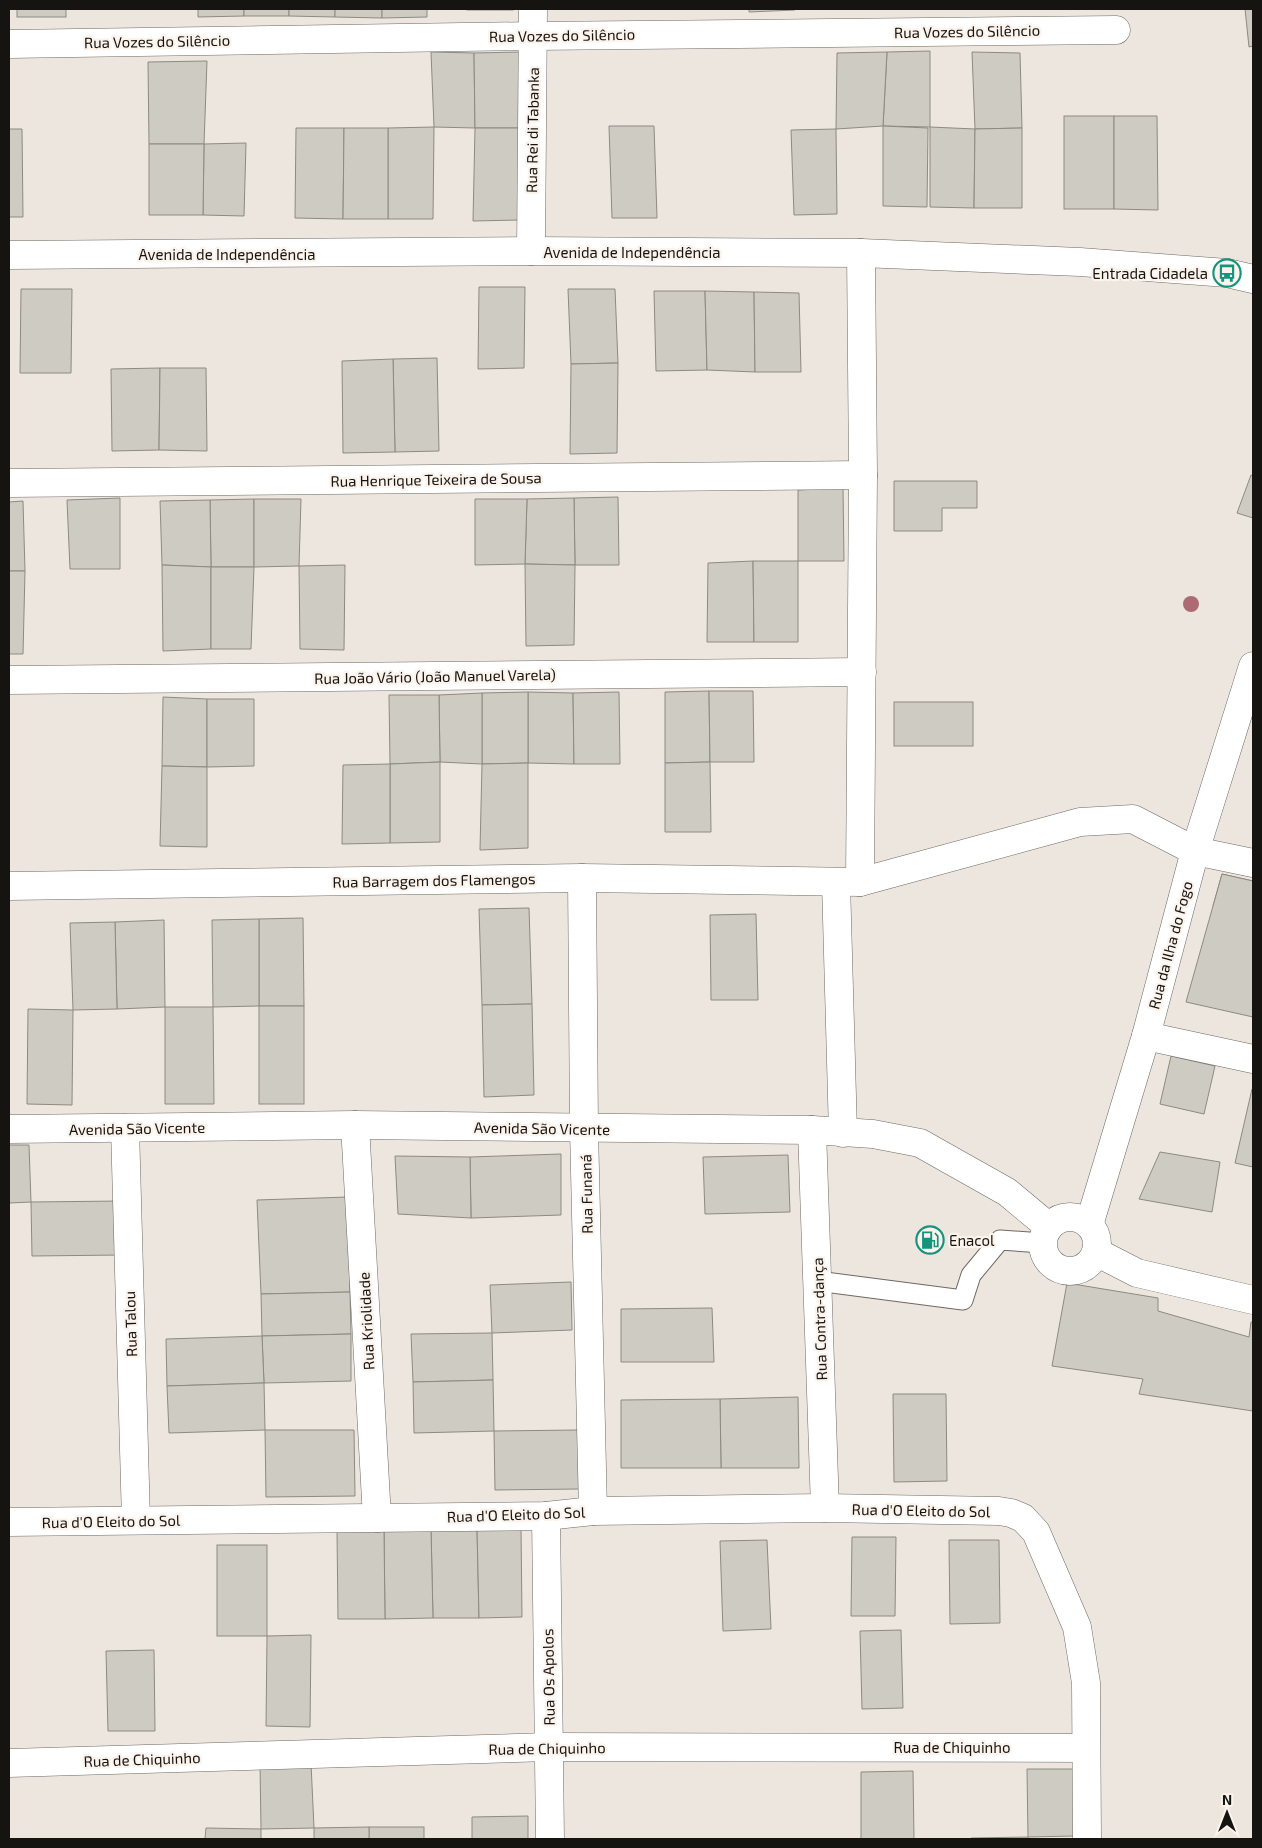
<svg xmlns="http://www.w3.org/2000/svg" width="1262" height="1848" font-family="'Exo 2',sans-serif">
<rect width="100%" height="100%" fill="#ede6df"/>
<g fill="#cecbc2" stroke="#8d8a82">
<rect x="17" y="9" width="49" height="8"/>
<polygon points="198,9 244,9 244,16 198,17"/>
<rect x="244" y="9" width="45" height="7"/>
<polygon points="289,9 335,9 335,17 289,16"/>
<polygon points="335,9 382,9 382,18 335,17"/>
<polygon points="382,9 427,9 427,17 382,18"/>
<rect x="467" y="9" width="46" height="1"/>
<polygon points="749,9 795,9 795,10 749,12"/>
<polygon points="1245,9 1253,9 1253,46 1249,47"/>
<polygon points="930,51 930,127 883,126 887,52"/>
<polygon points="431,52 474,53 475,128 434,127"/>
<polygon points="521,52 521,128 475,128 474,53"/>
<polygon points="887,52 883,126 836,129 837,53"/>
<polygon points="972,52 1020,53 1022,128 975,129"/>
<polygon points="207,61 204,144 149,144 148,62"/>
<rect x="1064" y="116" width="50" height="93"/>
<polygon points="1114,116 1157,116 1158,210 1114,209"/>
<polygon points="609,126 654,126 657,218 612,218"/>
<polygon points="883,126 928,128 927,207 883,206"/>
<polygon points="434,127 433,219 388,219 388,128"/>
<polygon points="930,127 975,129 974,208 930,207"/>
<polygon points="296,128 344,128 343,219 295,218"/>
<polygon points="344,128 388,128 388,219 343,219"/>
<polygon points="475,128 521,128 519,220 473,221"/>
<polygon points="1022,128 1022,208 974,208 975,129"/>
<polygon points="9,129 22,129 23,217 9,217"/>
<polygon points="836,129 837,214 794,215 791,130"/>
<polygon points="246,143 244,216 203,215 204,144"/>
<polygon points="149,144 204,144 203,215 149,215"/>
<polygon points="479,287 525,287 524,368 478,369"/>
<polygon points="21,289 72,289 71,373 20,373"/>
<polygon points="568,289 615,289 618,363 571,364"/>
<polygon points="654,291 705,291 707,370 656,371"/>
<polygon points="705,291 754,292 755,372 707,370"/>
<polygon points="754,292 799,293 801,372 755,372"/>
<polygon points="437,358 439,451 395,452 393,359"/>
<polygon points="393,359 395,452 343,453 342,361"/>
<polygon points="618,363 617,453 570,454 571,364"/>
<polygon points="160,368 159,450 112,451 111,369"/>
<polygon points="160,368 206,368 207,451 159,450"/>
<polygon points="1251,475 1253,476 1253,518 1237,513"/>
<polygon points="894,481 977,481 977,508 942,508 942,531 894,531"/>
<polygon points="843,488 844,561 798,561 798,490"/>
<polygon points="618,497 619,565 575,565 574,498"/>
<polygon points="120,498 120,569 70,569 67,500"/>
<polygon points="574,498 575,565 525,564 527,499"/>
<polygon points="254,499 254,567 211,567 210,500"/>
<polygon points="254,499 301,499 299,566 254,567"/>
<polygon points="475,499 527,499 525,564 475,565"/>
<polygon points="210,500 211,567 162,565 160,501"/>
<polygon points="23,501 25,571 9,571 9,502"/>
<polygon points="753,561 754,642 707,642 708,563"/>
<polygon points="753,561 798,561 798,642 754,642"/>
<polygon points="525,564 575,565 574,645 526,646"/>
<polygon points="162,565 211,567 211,649 163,651"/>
<polygon points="345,565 344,650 300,649 299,566"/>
<polygon points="211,567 254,567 251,649 211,649"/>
<polygon points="9,571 25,571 23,654 9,654"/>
<polygon points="709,691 710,762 665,763 665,692"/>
<polygon points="709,691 753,691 754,762 710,762"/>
<polygon points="528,692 573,693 574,764 528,763"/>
<polygon points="528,692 528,763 482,764 482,693"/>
<polygon points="619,692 620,764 574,764 573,693"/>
<polygon points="482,693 482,764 440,762 439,695"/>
<polygon points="389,695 439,695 440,762 390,764"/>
<polygon points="163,697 207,699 207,767 162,766"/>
<polygon points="207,699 254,699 254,766 207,767"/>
<rect x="894" y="702" width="79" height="44"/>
<polygon points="440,762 440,842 390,843 390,764"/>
<polygon points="710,762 711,832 665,832 665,763"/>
<polygon points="528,763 528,848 480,850 482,764"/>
<polygon points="390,764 390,843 342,844 343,765"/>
<polygon points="162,766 207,767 207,847 160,846"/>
<polygon points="1222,874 1253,881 1253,914 1213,906"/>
<polygon points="1222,874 1253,881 1253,1017 1186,1002"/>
<polygon points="529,908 532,1004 482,1005 479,909"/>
<polygon points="756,914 758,1000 711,1000 710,915"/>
<polygon points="303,918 304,1006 259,1006 259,919"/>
<polygon points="259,919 259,1006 213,1007 212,920"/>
<polygon points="164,920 165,1007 117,1009 115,922"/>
<polygon points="115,922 117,1009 73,1010 70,923"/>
<polygon points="532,1004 534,1095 484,1097 482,1005"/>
<rect x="259" y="1006" width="45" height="98"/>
<polygon points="165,1007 213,1007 214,1104 165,1104"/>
<polygon points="28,1009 73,1010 72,1105 27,1104"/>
<polygon points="1171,1056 1215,1066 1204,1114 1160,1104"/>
<polygon points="1252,1089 1253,1089 1253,1167 1235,1163"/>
<polygon points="9,1145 29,1145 31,1202 9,1203"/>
<polygon points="1160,1152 1220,1162 1212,1212 1139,1199"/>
<polygon points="561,1154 561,1215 471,1218 470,1157"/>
<polygon points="788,1155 790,1212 705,1214 703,1157"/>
<polygon points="395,1156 470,1157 471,1218 398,1214"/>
<polygon points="348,1197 350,1292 261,1294 257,1200"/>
<polygon points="121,1201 122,1255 32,1256 31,1202"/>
<polygon points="571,1282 572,1330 492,1333 490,1285"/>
<polygon points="1067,1283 1158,1298 1158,1311 1249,1337 1251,1322 1253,1322 1253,1411 1139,1394 1143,1379 1052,1366"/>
<polygon points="350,1292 351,1334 262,1336 261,1294"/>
<polygon points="712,1308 714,1362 621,1362 621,1309"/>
<polygon points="492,1333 493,1380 413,1382 411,1334"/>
<polygon points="351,1334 351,1381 264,1383 262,1336"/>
<polygon points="262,1336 264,1383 167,1386 166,1339"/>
<polygon points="493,1380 494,1431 414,1433 413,1382"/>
<polygon points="264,1383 265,1430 169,1433 167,1386"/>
<polygon points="893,1394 946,1394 947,1481 894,1482"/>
<polygon points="798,1397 799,1468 721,1468 720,1399"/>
<polygon points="720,1399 721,1468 621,1468 621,1400"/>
<polygon points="265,1430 354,1430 355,1496 266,1497"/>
<polygon points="578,1430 579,1489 495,1490 494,1431"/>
<polygon points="477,1528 479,1618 433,1618 431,1529"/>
<polygon points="477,1528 521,1528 522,1617 479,1618"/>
<polygon points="431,1529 433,1618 385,1619 384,1530"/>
<polygon points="384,1530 385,1619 338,1619 337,1531"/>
<polygon points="852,1537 896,1537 895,1616 851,1616"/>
<polygon points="767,1540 771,1629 723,1631 720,1541"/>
<polygon points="949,1540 999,1540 1000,1623 950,1624"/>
<rect x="217" y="1545" width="50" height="91"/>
<polygon points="901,1630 903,1708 862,1709 860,1631"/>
<polygon points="311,1635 310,1727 266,1726 267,1636"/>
<polygon points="154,1650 155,1731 108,1731 106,1651"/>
<polygon points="311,1763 314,1828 261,1829 260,1764"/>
<polygon points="1027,1769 1074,1769 1075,1836 1028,1837"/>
<polygon points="913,1771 914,1839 861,1839 861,1772"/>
<polygon points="528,1816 528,1839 472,1839 472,1817"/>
<rect x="369" y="1827" width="55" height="12"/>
<polygon points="369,1827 369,1839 314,1839 314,1828"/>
<polygon points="206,1828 261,1829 261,1839 205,1839"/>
<polygon points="1028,1837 1028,1839 971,1839 971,1838"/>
</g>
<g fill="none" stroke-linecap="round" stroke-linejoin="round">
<g stroke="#6f6962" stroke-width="21">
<polyline id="service" points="817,1281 963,1300 971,1275 1000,1240 1043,1243"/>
</g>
<g stroke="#6f6962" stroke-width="29">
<g id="minor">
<polyline points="9,44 534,36 1116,30"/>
<polyline points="531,251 533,9"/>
<polyline points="9,483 863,475"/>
<polyline points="9,680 862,672"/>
<polyline points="582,878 584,1129 593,1511"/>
<polyline points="836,882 843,1133"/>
<polyline points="860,882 863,475 861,253"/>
<polyline points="9,886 582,878 860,882 1080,822 1133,819 1195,851 1253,863"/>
<polyline points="1146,1036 1253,1059"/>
<polyline points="355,1125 377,1518"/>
<polyline points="125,1128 136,1520"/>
<polyline points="812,1130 825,1508"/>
<circle cx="1070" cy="1244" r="27"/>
<polyline points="1089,1225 1146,1036 1195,851 1253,666"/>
<polyline points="546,1516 550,1839"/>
<polyline points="9,1522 546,1516 593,1511 825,1508 999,1511 1011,1513 1023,1518 1036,1532 1077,1627 1086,1683 1087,1839"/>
<polyline points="9,1763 549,1747 1086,1748"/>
</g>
</g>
<g stroke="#6f6962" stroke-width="29">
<g id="tertiary">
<polyline points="9,255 531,251 861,253 1080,262 1227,273 1253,279"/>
<polyline points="9,1129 355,1125 812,1130 873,1134 920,1143 1007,1192 1049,1227"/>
<polyline points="1096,1252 1137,1273 1253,1300"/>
</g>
</g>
<use href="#service" stroke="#fff" stroke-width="19"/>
<use href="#minor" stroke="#fff" stroke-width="28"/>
<use href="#tertiary" stroke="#fff" stroke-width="28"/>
</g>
<circle fill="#ac6b71" cx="1191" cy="604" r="8"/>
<defs>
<g id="bus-ring" transform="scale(1.4375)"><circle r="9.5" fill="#fbf3ec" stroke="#13947d" stroke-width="1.5"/><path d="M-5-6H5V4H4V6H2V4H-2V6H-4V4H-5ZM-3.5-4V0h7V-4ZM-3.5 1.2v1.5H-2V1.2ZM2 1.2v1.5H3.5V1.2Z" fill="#13947d"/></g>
<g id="fuel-ring" transform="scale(1.4375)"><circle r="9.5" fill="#fbf3ec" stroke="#13947d" stroke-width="1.5"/><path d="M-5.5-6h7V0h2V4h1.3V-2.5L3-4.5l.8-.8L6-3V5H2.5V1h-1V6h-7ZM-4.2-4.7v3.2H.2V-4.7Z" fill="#13947d"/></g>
</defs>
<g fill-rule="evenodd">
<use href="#bus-ring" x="1227" y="273"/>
<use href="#fuel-ring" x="930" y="1240"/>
</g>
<g text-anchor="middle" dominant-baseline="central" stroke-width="4.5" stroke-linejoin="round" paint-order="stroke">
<g font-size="15" fill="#161411" stroke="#fbf3ec">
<text transform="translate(967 31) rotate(-1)">Rua Vozes do Silêncio</text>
<text transform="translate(562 35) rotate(-1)">Rua Vozes do Silêncio</text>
<text transform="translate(157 41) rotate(-1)">Rua Vozes do Silêncio</text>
<text transform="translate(532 130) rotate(-89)">Rua Rei di Tabanka</text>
<text x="632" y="252">Avenida de Independência</text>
<text x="227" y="254">Avenida de Independência</text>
<text transform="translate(436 479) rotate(-1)">Rua Henrique Teixeira de Sousa</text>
<text transform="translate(435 676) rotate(-1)">Rua João Vário (João Manuel Varela)</text>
<text transform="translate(434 880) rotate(-1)">Rua Barragem dos Flamengos</text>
<text transform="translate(1170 945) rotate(-75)">Rua da Ilha do Fogo</text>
<text transform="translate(137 1128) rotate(-1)">Avenida São Vicente</text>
<text transform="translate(542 1128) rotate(1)">Avenida São Vicente</text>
<text transform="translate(586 1194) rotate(-91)">Rua Funaná</text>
<text transform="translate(819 1319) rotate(-92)">Rua Contra-dança</text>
<text transform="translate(366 1321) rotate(-93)">Rua Kriolidade</text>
<text transform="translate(130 1324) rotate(-92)">Rua Talou</text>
<text transform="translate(921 1510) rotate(1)">Rua d'O Eleito do Sol</text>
<text transform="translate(516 1514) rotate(-2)">Rua d'O Eleito do Sol</text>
<text transform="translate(111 1521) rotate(-1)">Rua d'O Eleito do Sol</text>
<text transform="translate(548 1677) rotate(-91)">Rua Os Apolos</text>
<text x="952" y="1747">Rua de Chiquinho</text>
<text transform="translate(547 1748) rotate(-1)">Rua de Chiquinho</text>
<text transform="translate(142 1759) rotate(-2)">Rua de Chiquinho</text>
</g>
<g font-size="15" fill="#161411" stroke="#fbf3ec" text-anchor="end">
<text x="1208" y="273">Entrada Cidadela</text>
<text x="949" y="1240" text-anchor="start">Enacol</text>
</g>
</g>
<rect width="1262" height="1848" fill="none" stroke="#161411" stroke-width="20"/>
<g transform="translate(1227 1813)" stroke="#fbf3ec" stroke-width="4" paint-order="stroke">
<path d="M0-4L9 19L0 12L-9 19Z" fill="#161411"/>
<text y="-8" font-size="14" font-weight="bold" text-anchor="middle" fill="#161411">N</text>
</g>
</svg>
